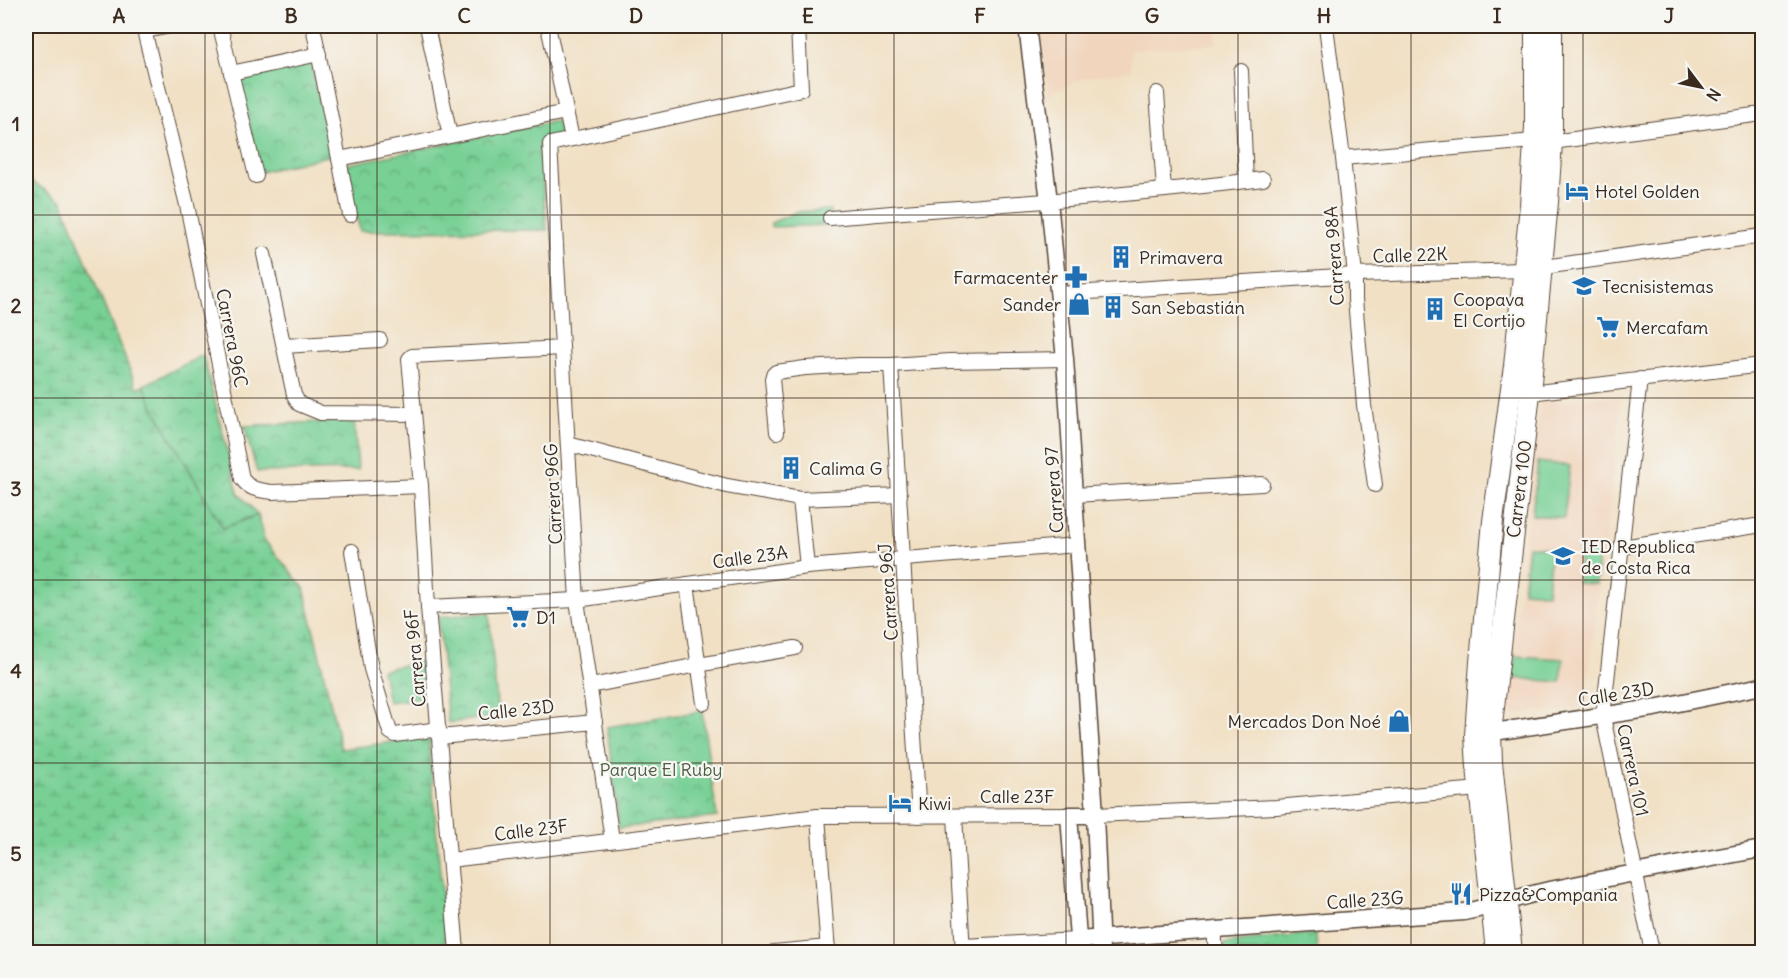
<svg xmlns="http://www.w3.org/2000/svg" width="1788" height="978" font-family="Delius,sans-serif">
<defs>
<pattern id="wetland-marsh" width="20" height="14" patternUnits="userSpaceOnUse" patternTransform="scale(1.5)"><rect width="20" height="14" fill="#78d095"/><path d="M1 5h8M5 5V1M11 12h8M15 12V8" fill="none" stroke="#64a979"/></pattern>
<pattern id="park-crowns" width="20" height="18" patternUnits="userSpaceOnUse" patternTransform="scale(1.5)"><rect width="20" height="18" fill="#78d095"/><path d="M2 6a3 3 0 1 1 6 0M12 15a3 3 0 1 1 6 0" fill="none" stroke="#64a979"/></pattern>
</defs>
<rect width="100%" height="100%" fill="#f6f6f2"/>
<filter id="ink" filterUnits="userSpaceOnUse"><feTurbulence type="fractalNoise" baseFrequency=".0167" numOctaves="2"/><feDisplacementMap in="SourceGraphic" scale="12" xChannelSelector="R" yChannelSelector="G"/><feConvolveMatrix kernelMatrix="1 2 1 2 8 2 1 2 1" color-interpolation-filters="sRGB"/></filter>
<filter id="wash" filterUnits="userSpaceOnUse"><feTurbulence type="fractalNoise" baseFrequency=".008" numOctaves="4" result="noise"/><feDisplacementMap in="SourceGraphic" scale="24" xChannelSelector="R" yChannelSelector="G"/><feGaussianBlur stdDeviation="1.35" result="paint"/><feColorMatrix in="noise" values="0 0 0 0 0 0 0 0 0 0 0 0 0 0 0 0 0 1.4 0 .05"/><feComposite in="paint" operator="in"/></filter>
<g filter="url(#wash)">
<rect width="100%" height="100%" fill="#f1e0c4"/>
<g fill="#f1d5bd">
<polygon points="1040,26 1218,26 1216,44 1131,50 1131,70 1083,78 1048,95"/>
<polygon points="1622,396 1585,709 1506,714 1540,402"/>
</g>
<g fill="#78d095" stroke="#5a7d5a" stroke-width="1.5">
<polygon points="830,210 830,225 771,227 771,223 796,212"/>
<polygon points="1538,462 1570,466 1564,518 1532,515"/>
<polygon points="1528,546 1551,548 1547,593 1523,591"/>
<polygon points="1580,547 1598,548 1596,584 1578,583"/>
<polygon points="1515,656 1563,659 1561,682 1513,678"/>
</g>
<polygon fill="url(#wetland-marsh)" stroke="#5a7d5a" stroke-width="1.5" points="26,178 62,201 137,388 144,385 156,412 223,528 258,515 264,540 304,588 341,749 431,737 429,747 447,952 26,952"/>
<g fill="url(#park-crowns)" stroke="#5a7d5a" stroke-width="1.5">
<polygon points="311,63 332,155 260,172 239,80"/>
<polygon points="557,121 560,135 539,146 547,230 360,231 344,165"/>
<polygon points="203,355 238,493 258,515 223,528 156,412 144,385"/>
<polygon points="354,420 358,470 257,472 244,426"/>
<polygon points="489,613 498,716 448,723 438,617"/>
<polygon points="421,661 422,698 388,702 382,670"/>
<polygon points="702,711 717,817 619,828 607,727"/>
<polygon points="1316,933 1317,952 1224,952 1224,944"/>
</g>
</g>
<g filter="url(#ink)">
<g fill="none" stroke-linecap="round" stroke-linejoin="round">
<g stroke="#564537" stroke-width="16">
<g id="minor">
<path d="M143,26L187,205L242,479C250,490 259,490 272,492L421,486"/>
<polyline points="220,26 256,176"/>
<polyline points="313,26 350,215"/>
<polyline points="427,26 450,136"/>
<polyline points="548,26 572,139"/>
<polyline points="1326,26 1343,158 1355,275 1355,299 1364,405 1375,485"/>
<polyline points="145,31 171,26"/>
<polyline points="1241,71 1246,181"/>
<polyline points="231,73 319,54"/>
<polyline points="1157,93 1164,190"/>
<polyline points="1552,142 1762,114"/>
<polyline points="1343,158 1534,141"/>
<polyline points="339,159 566,112"/>
<path d="M830,218C975,206 1119,197 1263,179"/>
<polyline points="264,254 294,395 299,404 321,413 414,414"/>
<polyline points="1058,294 1355,275 1523,270 1762,236"/>
<polyline points="284,346 380,340"/>
<polyline points="891,365 919,816"/>
<polyline points="1640,379 1603,717 1652,952"/>
<polyline points="1530,393 1762,365"/>
<polyline points="777,432 772,379 773,375 776,372 805,368 859,365 891,365 950,361 1065,359"/>
<polyline points="568,444 727,486 800,499 900,495"/>
<polyline points="1074,495 1262,484"/>
<polyline points="800,499 807,567"/>
<polyline points="1622,547 1762,525"/>
<polyline points="352,551 371,669 390,732 395,735 439,729"/>
<polyline points="687,584 704,703"/>
<polyline points="428,607 577,600 807,567 1077,545"/>
<polyline points="590,686 698,665 795,648"/>
<polyline points="440,737 595,722"/>
<polyline points="1095,815 1276,807 1479,789"/>
<polyline points="818,816 828,952"/>
<polyline points="955,816 963,952"/>
<polyline points="612,840 577,600 550,144 801,89 798,26"/>
<polyline points="450,860 818,816 1069,815"/>
<polyline points="1214,930 1216,952"/>
<polyline points="963,946 1078,940"/>
<polyline points="457,952 428,607 421,486 409,359 412,356 562,348"/>
<polyline points="774,952 828,947"/>
</g>
</g>
<g stroke="#564537" stroke-width="19">
<g id="tertiary">
<polyline points="1027,26 1049,201 1065,359 1095,815 1101,952"/>
<polyline points="1480,734 1654,708 1762,686"/>
<path d="M1078,940L1464,912C1492,907 1518,897 1545,891C1617,876 1690,862 1762,849"/>
<polyline points="1079,952 1069,815 1095,815"/>
</g>
</g>
<g stroke="#564537" stroke-width="22">
<g id="secondary">
<polyline points="1496,952 1477,767 1475,735 1480,662 1493,521 1514,366 1530,205 1535,128 1535,26"/>
<polyline points="1512,952 1492,762 1491,733 1530,393 1548,202 1552,142 1552,26"/>
</g>
</g>
<use href="#minor" stroke="#fff" stroke-width="14"/>
<use href="#tertiary" stroke="#fff" stroke-width="16"/>
<use href="#secondary" stroke="#fff" stroke-width="20"/>
</g>
</g>
<path fill="none" stroke="#3b2a1e" stroke-width="1.5" stroke-opacity="0.55" d="M205,26V952M377,26V952M550,26V952M722,26V952M894,26V952M1066,26V952M1238,26V952M1411,26V952M1583,26V952M26,215H1762M26,398H1762M26,580H1762M26,763H1762"/>
<defs>
<g id="hotel-bare" transform="scale(1.8)"><path d="M-6-4.5h1.5V1H6V5H4.5V3h-9V5H-6ZM-4 0a1.8 1.8 0 1 1 3.6 0ZM.5 0V-2.5h3Q6-2.5 6 0Z" fill="#1f6fb2" stroke="#f6f6f2" stroke-width="2.5" paint-order="stroke"/></g>
<g id="building-bare" transform="scale(1.8)"><path d="M-4-6H4V6H1V3H-1V6H-4ZM-2.5-4.3h1.7v1.8h-1.7ZM.8-4.3h1.7v1.8H.8ZM-2.5-1h1.7V.8h-1.7ZM.8-1h1.7V.8H.8Z" fill="#1f6fb2" stroke="#f6f6f2" stroke-width="2.5" paint-order="stroke"/></g>
<g id="pharmacy-bare" transform="scale(1.8)"><path d="M-2-6h4v4h4v4h-4v4h-4v-4h-4v-4h4Z" fill="#1f6fb2" stroke="#f6f6f2" stroke-width="2.5" paint-order="stroke"/></g>
<g id="university-bare" transform="scale(1.8)"><path d="M0-5L7-2L0 1L-7-2ZM-4 1L0 2.5L4 1V4Q0 6-4 4Z" fill="#1f6fb2" stroke="#f6f6f2" stroke-width="2.5" paint-order="stroke"/></g>
<g id="shop-bare" transform="scale(1.8)"><path d="M-5-2.5h2.3a2.7 3.5 0 0 1 5.4 0H5L5.5 6h-11ZM-1.5-2.5h3a1.5 2.3 0 0 0-3 0Z" fill="#1f6fb2" stroke="#f6f6f2" stroke-width="2.5" paint-order="stroke"/></g>
<g id="supermarket-bare" transform="scale(1.8)"><path d="M-6-5.5h2.5l.6 2H6L4.5 2H-2.5L-4.4-4H-6ZM-1.5 3.2a1.3 1.3 0 1 0 .1 0ZM3 3.2a1.3 1.3 0 1 0 .1 0Z" fill="#1f6fb2" stroke="#f6f6f2" stroke-width="2.5" paint-order="stroke"/></g>
<g id="school-bare" transform="scale(1.8)"><path d="M0-5L7-2L0 1L-7-2ZM-4 1L0 2.5L4 1V4Q0 6-4 4Z" fill="#1f6fb2" stroke="#f6f6f2" stroke-width="2.5" paint-order="stroke"/></g>
<g id="restaurant-bare" transform="scale(1.8)"><path d="M-5-6h1v4h1v-4h1v4h1v-4h1v5L-1.5 .5V6h-2V.5L-5-1ZM5-6V6H3V1.5H1.5Q1.5-4 5-6Z" fill="#1f6fb2" stroke="#f6f6f2" stroke-width="2.5" paint-order="stroke"/></g>
</defs>
<g fill-rule="evenodd">
<use href="#hotel-bare" x="1577" y="191"/>
<use href="#building-bare" x="1121" y="257"/>
<use href="#pharmacy-bare" x="1076" y="277"/>
<use href="#university-bare" x="1584" y="286"/>
<use href="#shop-bare" x="1079" y="304"/>
<use href="#building-bare" x="1113" y="307"/>
<use href="#building-bare" x="1435" y="309"/>
<use href="#supermarket-bare" x="1608" y="327"/>
<use href="#building-bare" x="791" y="468"/>
<use href="#school-bare" x="1563" y="556"/>
<use href="#supermarket-bare" x="518" y="617"/>
<use href="#shop-bare" x="1399" y="721"/>
<use href="#hotel-bare" x="900" y="803"/>
<use href="#restaurant-bare" x="1461" y="894"/>
</g>
<g text-anchor="middle" dominant-baseline="central" stroke-width="4.5" stroke-linejoin="round" paint-order="stroke">
<g font-size="18" fill="#3b2a1e" stroke="#f6f6f2" text-anchor="start">
<text x="1595" y="191">Hotel Golden</text>
<text x="1139" y="257">Primavera</text>
<text x="1058" y="277" text-anchor="end">Farmacenter</text>
<text x="1602" y="286">Tecnisistemas</text>
<text x="1453" y="299">Coopava<tspan x="1453" dy="21">El Cortijo</tspan></text>
<text x="1061" y="304" text-anchor="end">Sander</text>
<text x="1131" y="307">San Sebastián</text>
<text x="1626" y="327">Mercafam</text>
<text x="809" y="468">Calima G</text>
<text x="1581" y="546">IED Republica<tspan x="1581" dy="21">de Costa Rica</tspan></text>
<text x="536" y="617">D1</text>
<text x="1381" y="721" text-anchor="end">Mercados Don Noé</text>
<text x="918" y="803">Kiwi</text>
<text x="1479" y="894">Pizza&amp;Compania</text>
</g>
<g font-size="18" fill="#3b2a1e" stroke="#f6f6f2">
<text transform="translate(1410 255) rotate(-2)">Calle 22K</text>
<text transform="translate(1334 256) rotate(-94)">Carrera 98A</text>
<text transform="translate(232 338) rotate(79)">Carrera 96C</text>
<text transform="translate(1519 489) rotate(-83)">Carrera 100</text>
<text transform="translate(1054 490) rotate(-94)">Carrera 97</text>
<text transform="translate(553 494) rotate(-93)">Carrera 96G</text>
<text transform="translate(750 557) rotate(-8)">Calle 23A</text>
<text transform="translate(888 592) rotate(-94)">Carrera 96J</text>
<text transform="translate(415 658) rotate(-95)">Carrera 96F</text>
<text transform="translate(1616 694) rotate(-9)">Calle 23D</text>
<text transform="translate(516 710) rotate(-6)">Calle 23D</text>
<text transform="translate(1633 770) rotate(78)">Carrera 101</text>
<text x="1017" y="796">Calle 23F</text>
<text transform="translate(531 830) rotate(-7)">Calle 23F</text>
<text transform="translate(1365 900) rotate(-4)">Calle 23G</text>
</g>
<g font-size="18" fill="#4d5c42" stroke="#f6f6f2">
<text x="661" y="769">Parque El Ruby</text>
</g>
</g>
<rect width="1788" height="978" fill="none" stroke="#f6f6f2" stroke-width="66"/>
<g transform="translate(1701 87) rotate(122)" stroke="#f6f6f2" stroke-width="4.5" paint-order="stroke">
<path d="M0-4.5L10 22L0 15L-10 22Z" fill="#3b2a1e"/>
<text y="-9" font-size="16" font-weight="bold" text-anchor="middle" fill="#3b2a1e">N</text>
</g>
<rect x="33" y="33" width="1722" height="912" fill="none" stroke="#3b2a1e" stroke-width="2"/>
<g font-size="20" text-anchor="middle" font-weight="bold" fill="#3b2a1e">
<text x="119" y="23">A</text>
<text x="291" y="23">B</text>
<text x="464" y="23">C</text>
<text x="636" y="23">D</text>
<text x="808" y="23">E</text>
<text x="980" y="23">F</text>
<text x="1152" y="23">G</text>
<text x="1324" y="23">H</text>
<text x="1497" y="23">I</text>
<text x="1669" y="23">J</text>
<text x="16" y="131">1</text>
<text x="16" y="313">2</text>
<text x="16" y="496">3</text>
<text x="16" y="678">4</text>
<text x="16" y="861">5</text>
</g>
</svg>
